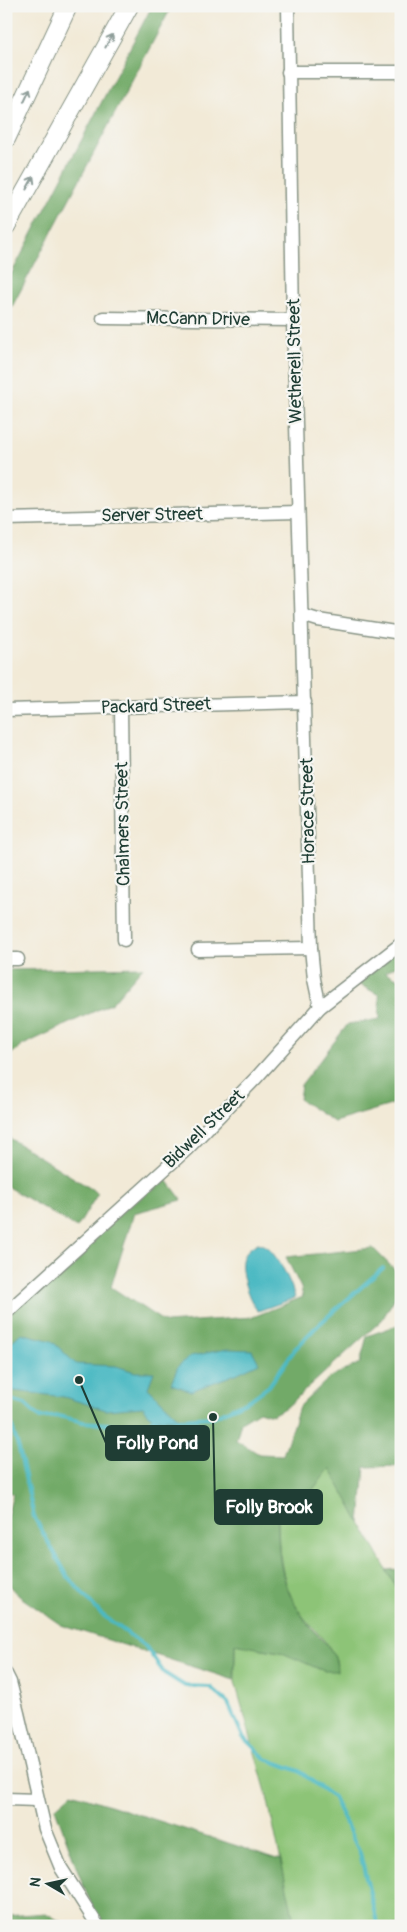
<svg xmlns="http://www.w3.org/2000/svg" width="407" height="1932" font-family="Pangolin,sans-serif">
<rect width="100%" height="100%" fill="#f6f6f2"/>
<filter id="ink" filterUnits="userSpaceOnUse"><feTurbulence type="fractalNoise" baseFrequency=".02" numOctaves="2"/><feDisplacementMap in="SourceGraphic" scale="10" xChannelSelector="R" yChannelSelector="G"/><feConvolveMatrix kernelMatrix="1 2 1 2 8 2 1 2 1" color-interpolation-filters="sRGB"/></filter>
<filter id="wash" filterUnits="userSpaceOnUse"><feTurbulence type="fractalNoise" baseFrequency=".0096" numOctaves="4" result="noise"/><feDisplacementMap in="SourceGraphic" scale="20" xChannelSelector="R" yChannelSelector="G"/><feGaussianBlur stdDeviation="1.12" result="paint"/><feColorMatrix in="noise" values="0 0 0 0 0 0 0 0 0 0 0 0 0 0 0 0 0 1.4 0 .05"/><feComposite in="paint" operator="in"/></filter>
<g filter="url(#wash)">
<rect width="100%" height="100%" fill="#f2ead7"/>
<path fill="#8dc477" stroke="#568056" d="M330,1468L401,1596V1926H295L266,1792L235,1682V1644L280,1652L298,1658L319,1669L337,1665C333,1643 309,1628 298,1609C277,1575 278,1537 278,1498L310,1493Z"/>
<g fill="#72aa68" stroke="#48744e">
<polygon points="152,6 172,6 6,318 6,284"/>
<polygon points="401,942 401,963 385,972 401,980 401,1102 334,1122 299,1099 301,1085 348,1024 380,1019 379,995 353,981"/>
<polygon points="143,967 112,1003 23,1045 6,1058 6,970"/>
<polygon points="6,1136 98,1193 77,1228 6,1186"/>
<path d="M161,1172L182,1200L134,1213L111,1287L166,1323L253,1317L303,1297L301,1288L286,1257L373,1248L396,1271L397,1294L382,1320L288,1406L272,1415L259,1411L241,1422L236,1440L259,1454L283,1455L299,1407L329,1378L360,1363L367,1336L401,1324V1466L365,1467L360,1523L330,1468L310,1493L278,1498C278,1532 276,1566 291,1597C297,1609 304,1620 313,1630C325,1644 337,1651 337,1671H324L280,1652L235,1644L234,1680L61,1625L19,1596L6,1581V1520L13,1494L6,1492V1313Z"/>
<polygon points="401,1569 401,1596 386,1570"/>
<polygon points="72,1793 281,1860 295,1926 101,1926 83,1885 55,1808"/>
<polygon points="46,1913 61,1922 62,1926 6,1926 6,1916"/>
</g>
<g fill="#4bb9c3" stroke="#357b7c">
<path d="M258,1243C274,1245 292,1283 295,1298L258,1311C249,1302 238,1270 243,1257C246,1251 252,1246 258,1243Z"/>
<polygon points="21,1333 52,1341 76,1364 116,1366 135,1372 154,1372 148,1388 180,1419 153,1419 143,1407 106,1410 64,1397 6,1390 6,1347"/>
<polygon points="227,1349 252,1350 259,1363 236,1374 191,1391 171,1384 178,1366 191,1356"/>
</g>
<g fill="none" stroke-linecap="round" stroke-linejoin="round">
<g stroke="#4bb9c3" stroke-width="4">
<polyline points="6,1399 25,1404 40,1418 59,1416 83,1422 143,1427 153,1419 166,1424 180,1419 213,1417 250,1400 269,1386 295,1349 316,1327 383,1268"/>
<polyline points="6,1408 19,1449 34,1517 68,1577 100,1613 146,1647 164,1673 185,1686 210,1687 228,1703 243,1737 266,1759 299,1771 333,1797 360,1853 377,1922 380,1926"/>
</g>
</g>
</g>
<g filter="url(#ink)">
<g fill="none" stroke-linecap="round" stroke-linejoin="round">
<g stroke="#889486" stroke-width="15">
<g id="minor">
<polyline points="288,6 293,320 311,948 314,979 320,1007"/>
<polyline points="288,72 401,72"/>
<polyline points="103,318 293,320"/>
<polyline points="6,519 298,512"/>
<polyline points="302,615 318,620 401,633"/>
<polyline points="121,708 124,940"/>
<polyline points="6,710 305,702"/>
<polyline points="198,950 311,948"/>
<polyline points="6,959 18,959"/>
<polyline points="6,1313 187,1149 256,1078 320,1007 401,944"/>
<polyline points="6,1674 10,1682 18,1713 45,1829 61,1868 98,1926"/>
<polyline points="6,1799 37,1800"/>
</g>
</g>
<g stroke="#889486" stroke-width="20">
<g id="highway">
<polyline points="6,139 68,6"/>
<polyline points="6,226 129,6"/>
</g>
</g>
<use href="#minor" stroke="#fff" stroke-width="12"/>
<use href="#highway" stroke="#fff" stroke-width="18"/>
</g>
<defs><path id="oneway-shaft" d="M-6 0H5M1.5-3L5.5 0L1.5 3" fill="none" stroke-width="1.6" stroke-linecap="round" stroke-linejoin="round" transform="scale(1.25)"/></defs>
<g stroke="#8f9e9a">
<use href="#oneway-shaft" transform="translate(109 41) rotate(-61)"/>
<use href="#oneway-shaft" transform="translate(27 95) rotate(-65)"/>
<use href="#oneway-shaft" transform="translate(30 183) rotate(-61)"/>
</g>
</g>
<g text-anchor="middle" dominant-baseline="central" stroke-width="4.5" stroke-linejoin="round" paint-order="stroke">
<g font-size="18" fill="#1f3d34" stroke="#f6f6f2">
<text transform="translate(198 319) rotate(1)">McCann Drive</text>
<text transform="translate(295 361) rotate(-91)">Wetherell Street</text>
<text transform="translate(152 515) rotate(-1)">Server Street</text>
<text transform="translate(156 706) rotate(-2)">Packard Street</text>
<text transform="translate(308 811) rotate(-91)">Horace Street</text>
<text transform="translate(123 824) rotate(-91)">Chalmers Street</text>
<text transform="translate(204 1129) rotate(-44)">Bidwell Street</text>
</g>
</g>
<path fill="none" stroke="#1f3d34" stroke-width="2" d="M79 1380L106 1443M213 1417L215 1507"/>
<g fill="#1f3d34" stroke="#f6f6f2" stroke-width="2">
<circle cx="79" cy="1380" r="5"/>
<circle cx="213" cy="1417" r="5"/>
</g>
<g fill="#1f3d34" stroke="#1f3d34" stroke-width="2">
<rect x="106" y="1426" width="103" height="34" rx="5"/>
<rect x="215" y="1490" width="107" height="34" rx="5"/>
</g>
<g font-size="19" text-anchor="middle" font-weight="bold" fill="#fff">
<text x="157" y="1449">Folly Pond</text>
<text x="269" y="1513">Folly Brook</text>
</g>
<rect width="407" height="1932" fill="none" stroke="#f6f6f2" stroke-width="25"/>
<g transform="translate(48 1884) rotate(279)" stroke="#f6f6f2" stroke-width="4" paint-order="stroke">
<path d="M0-4L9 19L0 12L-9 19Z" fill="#1f3d34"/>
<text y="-8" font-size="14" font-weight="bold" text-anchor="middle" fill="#1f3d34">N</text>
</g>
</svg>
